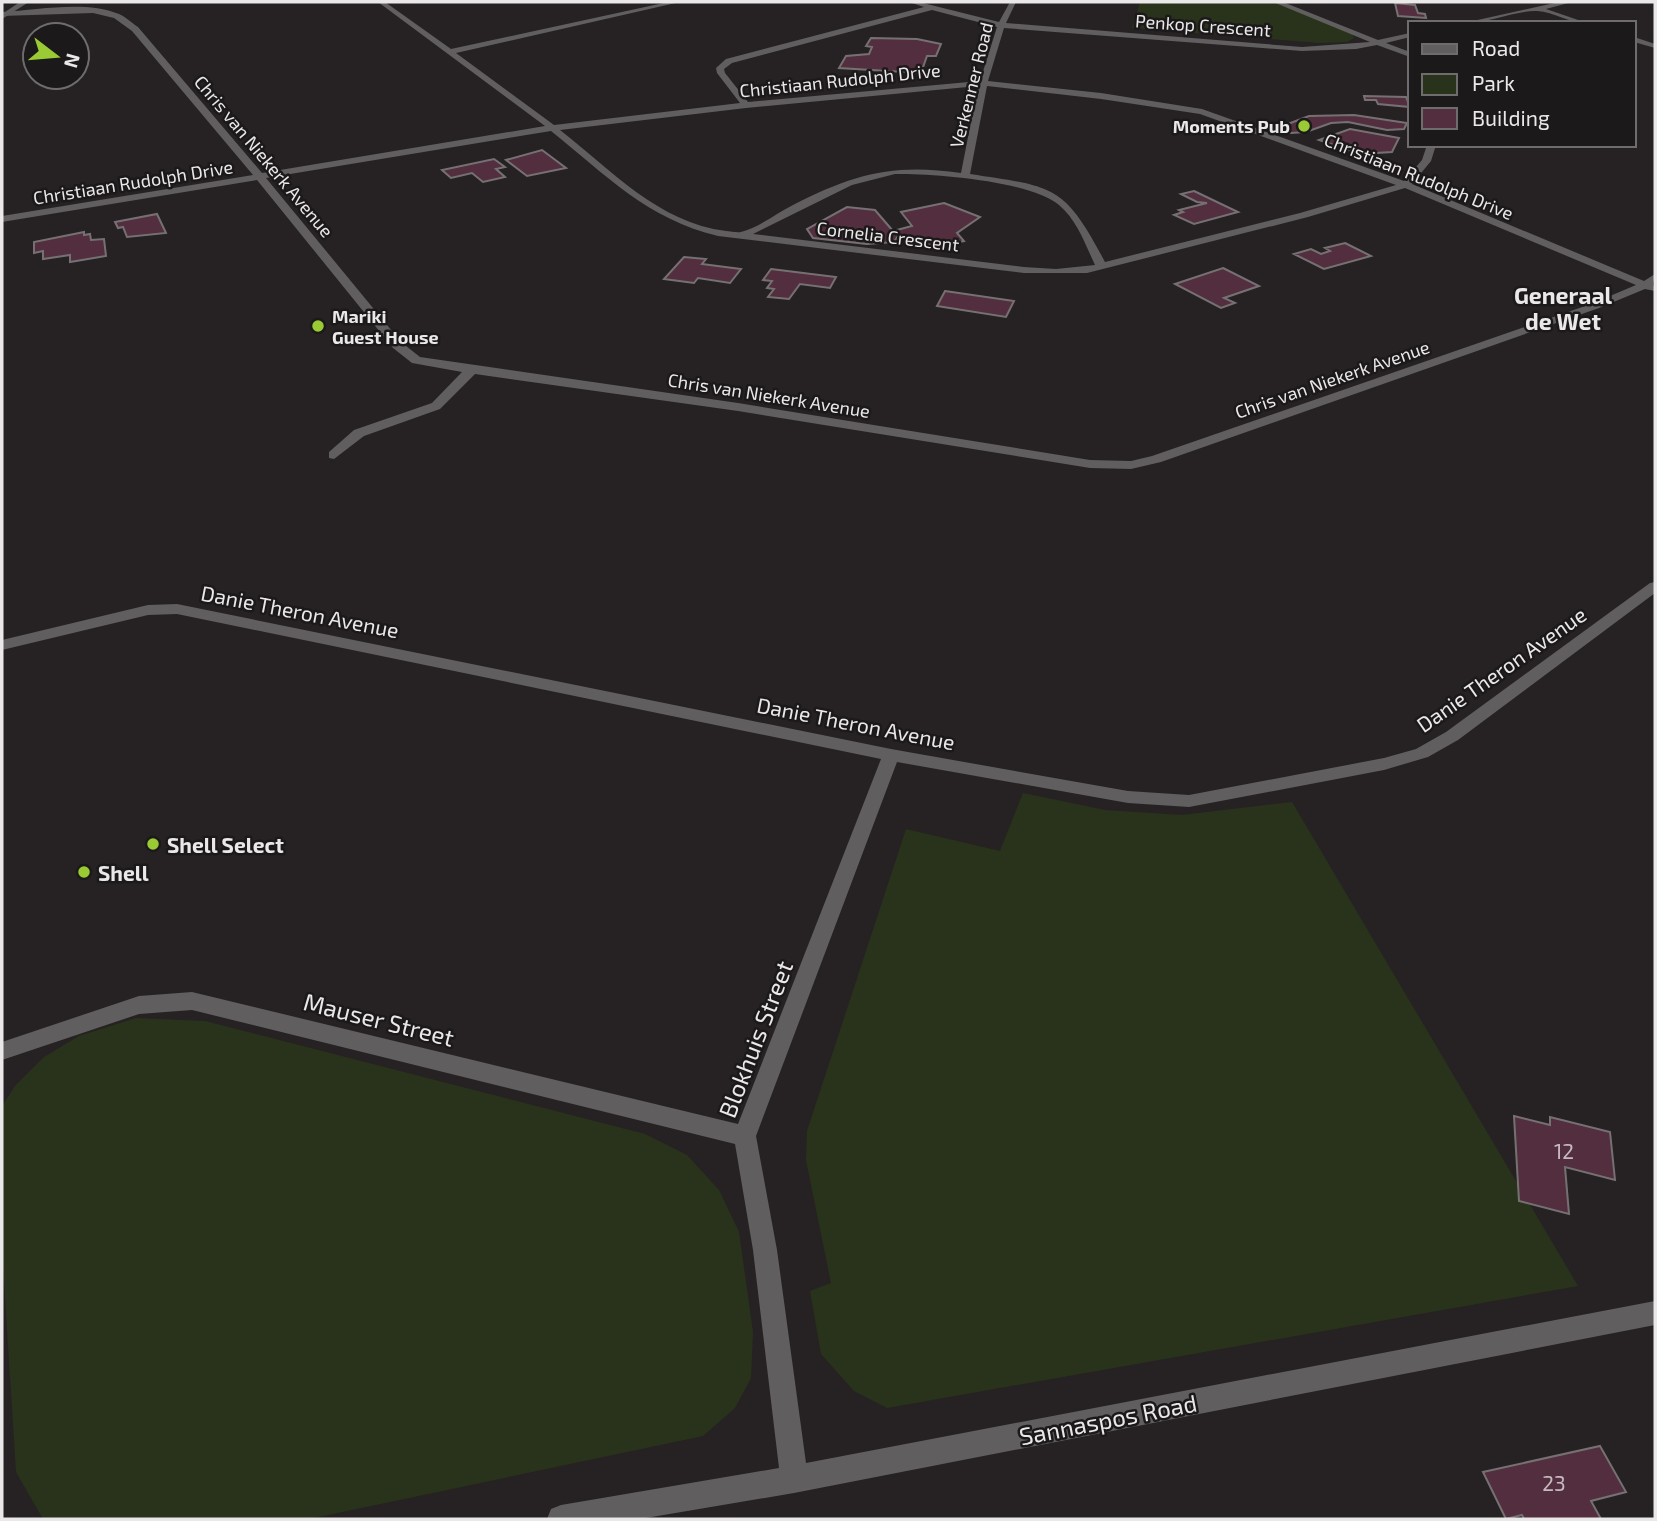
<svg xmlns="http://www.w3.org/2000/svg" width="1657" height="1521" font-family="'Exo 2',sans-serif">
<rect width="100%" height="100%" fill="#262223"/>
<g fill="#29331b">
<polygon points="1140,2 1275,2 1352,33 1354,38 1347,42 1321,43 1132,28"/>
<polygon points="1023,793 1105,810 1182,815 1292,802 1578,1286 887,1408 854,1391 821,1354 810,1291 831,1283 806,1160 807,1131 906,829 1000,851"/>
<polygon points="136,1018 205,1021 645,1134 687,1155 719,1190 739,1232 753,1332 751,1378 735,1408 703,1436 309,1519 43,1519 16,1472 2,1249 2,1106 15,1086 44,1057 79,1036"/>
</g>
<g fill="#532e3e" stroke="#757173" stroke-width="2">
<polygon points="1395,3 1415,5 1418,13 1425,14 1426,18 1398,16"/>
<polygon points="871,38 917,39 941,44 936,56 927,56 921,73 839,68 846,56 869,54 872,47 866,46"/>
<polygon points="1364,96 1406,97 1410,107 1378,104 1376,100 1365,100"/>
<polygon points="1354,115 1407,123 1404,129 1387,130 1348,122 1331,123 1306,132 1291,133 1277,128 1309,116"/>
<polygon points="1350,129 1399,138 1392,152 1360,154 1319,140"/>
<polygon points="542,150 566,168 527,176 506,160"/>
<polygon points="494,159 505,167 496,169 505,177 483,182 472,173 451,178 442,170"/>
<polygon points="1194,191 1238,212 1194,224 1174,215 1183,212 1179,210 1207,203 1197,202 1181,194"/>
<polygon points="944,203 980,217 957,233 964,241 940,246 921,244 898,236 894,242 867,244 813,238 807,229 847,207 875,210 893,231 912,226 901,212"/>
<polygon points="157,214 166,233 127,237 123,227 118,228 115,222"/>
<polygon points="84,232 84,235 90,234 91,240 104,239 106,256 70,262 70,255 43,259 43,251 34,253 34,242"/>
<polygon points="1345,243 1371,256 1324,269 1294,254 1311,249 1321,254 1330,251 1325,248"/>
<polygon points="684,257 706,259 702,264 741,269 730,283 698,278 694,283 664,279"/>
<polygon points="1223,268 1259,286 1224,298 1235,303 1221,308 1175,284"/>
<polygon points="771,269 836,277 830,288 800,284 789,299 768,297 774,289 767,288 772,281 763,280"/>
<polygon points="945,291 1014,301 1006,317 937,306"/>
<polygon points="1514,1116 1550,1125 1550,1117 1610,1132 1615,1180 1565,1167 1569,1214 1519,1201"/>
<polygon points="1600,1446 1626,1492 1591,1501 1601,1519 1524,1519 1522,1515 1506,1519 1483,1472"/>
</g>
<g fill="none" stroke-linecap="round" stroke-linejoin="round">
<g fill="#605e5e" fill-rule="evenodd">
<path d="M378,2H385L451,49L668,2H680L456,53L554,125L740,103L717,73L716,68L726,59L924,7L909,2H919L999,22L1010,2H1016L1006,23L1302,47L1370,42L1273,2H1283L1378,40L1410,33V37L1386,43L1410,52V57L1377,45L1356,49L1302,51L1004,28L988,81L1101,93L1202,109L1404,181L1422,160L1427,145H1436L1431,161L1412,184L1644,281L1655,274L1653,284L1655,291L1645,289L1599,308L1161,462L1131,469L1090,468L738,411L475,374L440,409L364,436L334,459L329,458V452L354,430L432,403L462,372L412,363L393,348L257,180L2,222V216L253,175L132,31L114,18L93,13L2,16V12C38,10 85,0 119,14C126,17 132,23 138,27L262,173L545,126ZM932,10L997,27L980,81L748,102L725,73L724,69L732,63ZM978,86L961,173C894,163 853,174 793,205C777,213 758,228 741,232C737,233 730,231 726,231C659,223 610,169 560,130L746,108ZM987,86L1101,99L1200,114L1396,185L1300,213L1105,262C1064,184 1054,187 970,174ZM551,131C606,175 647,219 718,236L1024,273H1087L1308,217L1405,188L1636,285L1591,304L1152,456L1131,461L1090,460L738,403L420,357L401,342L266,178ZM895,174C932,173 1031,181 1059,205C1077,220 1085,244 1095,265L1056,269L1024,267L753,234L852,185Z"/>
<path d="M1559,2H1572L1546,9L1587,23C1569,23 1554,12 1537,11C1518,10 1488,23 1464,23Z"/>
<polygon points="1634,37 1655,44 1655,48 1634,42"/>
<polygon points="1655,582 1655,593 1458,740 1428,757 1384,770 1189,807 1128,803 897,762 756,1136 777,1250 806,1463 1655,1301 1655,1325 794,1493 640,1519 547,1519 551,1509 561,1505 779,1468 753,1250 735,1144 192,1010 139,1014 2,1060 2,1042 139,996 192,992 738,1124 881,759 177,614 148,615 2,650 2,640 148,605 177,604 891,749 1128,791 1189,795 1384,758 1416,749 1446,732 1650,583"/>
</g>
<polygon fill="#605e5e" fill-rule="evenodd" points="20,2 29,2 2,19 2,14"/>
</g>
<g fill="#9acb34" stroke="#1c191a" stroke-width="2.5">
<circle cx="1304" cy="126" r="7"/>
<circle cx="318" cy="326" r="7"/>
<circle cx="153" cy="844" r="7"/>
<circle cx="84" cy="872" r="7"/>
</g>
<g text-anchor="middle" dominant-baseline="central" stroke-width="5" stroke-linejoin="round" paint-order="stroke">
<g font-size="18" fill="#ebe8e9" stroke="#1c191a">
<text transform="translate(1203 25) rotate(4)">Penkop Crescent</text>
<text transform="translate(840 80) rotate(-6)">Christiaan Rudolph Drive</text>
<text transform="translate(971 85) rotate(-76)">Verkenner Road</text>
<text transform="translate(264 156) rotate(50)">Chris van Niekerk Avenue</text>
<text transform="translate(1419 176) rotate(22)">Christiaan Rudolph Drive</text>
<text transform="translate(133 182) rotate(-9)">Christiaan Rudolph Drive</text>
<text transform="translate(888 236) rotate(7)">Cornelia Crescent</text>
<text transform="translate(1332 379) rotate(-19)">Chris van Niekerk Avenue</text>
<text transform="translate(769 395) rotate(9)">Chris van Niekerk Avenue</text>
</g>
<g font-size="18" font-weight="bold" fill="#ebe8e9" stroke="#1c191a" text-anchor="end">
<text x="1290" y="126">Moments Pub</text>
<text x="332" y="316" text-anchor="start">Mariki<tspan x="332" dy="21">Guest House</tspan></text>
</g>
<g font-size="21" fill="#ebe8e9" stroke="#1c191a">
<text transform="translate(300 611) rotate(11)">Danie Theron Avenue</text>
<text transform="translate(1501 669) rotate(-35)">Danie Theron Avenue</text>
<text transform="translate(856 723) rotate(11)">Danie Theron Avenue</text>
</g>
<g font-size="21" font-weight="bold" fill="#ebe8e9" stroke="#1c191a" text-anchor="start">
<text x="167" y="844">Shell Select</text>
<text x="98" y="872">Shell</text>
</g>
<g font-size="21" fill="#c5babe">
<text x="1564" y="1150">12</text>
<text x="1554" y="1482">23</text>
</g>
<g font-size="23" font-weight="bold" fill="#ebe8e9" stroke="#1c191a">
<text x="1563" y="295">Generaal<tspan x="1563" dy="26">de Wet</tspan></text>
</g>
<g font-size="24" fill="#ebe8e9" stroke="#1c191a">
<text transform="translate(379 1019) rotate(14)">Mauser Street</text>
<text transform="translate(755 1039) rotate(-69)">Blokhuis Street</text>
<text transform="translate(1108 1419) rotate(-11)">Sannaspos Road</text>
</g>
</g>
<rect width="1657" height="1521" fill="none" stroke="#ebe8e9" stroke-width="7"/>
<rect x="1408" y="21" width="228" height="126" fill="#1c191a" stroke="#6f6c6d" stroke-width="2"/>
<rect x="1422" y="44" width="35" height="10" fill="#605e5e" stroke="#6f6c6d" stroke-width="2"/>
<text x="1472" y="56" font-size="21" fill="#ebe8e9">Road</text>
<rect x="1422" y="74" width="35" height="21" fill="#29331b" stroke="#6f6c6d" stroke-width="2"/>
<text x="1472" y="91" font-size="21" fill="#ebe8e9">Park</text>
<rect x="1422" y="108" width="35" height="21" fill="#532e3e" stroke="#6f6c6d" stroke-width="2"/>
<text x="1472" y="126" font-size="21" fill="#ebe8e9">Building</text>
<g transform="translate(56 56) rotate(106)"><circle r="33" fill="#1c191a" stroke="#6f6c6d" stroke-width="2"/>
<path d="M0-5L12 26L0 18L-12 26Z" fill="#9acb34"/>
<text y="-10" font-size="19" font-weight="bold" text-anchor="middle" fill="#ebe8e9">N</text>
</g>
</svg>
